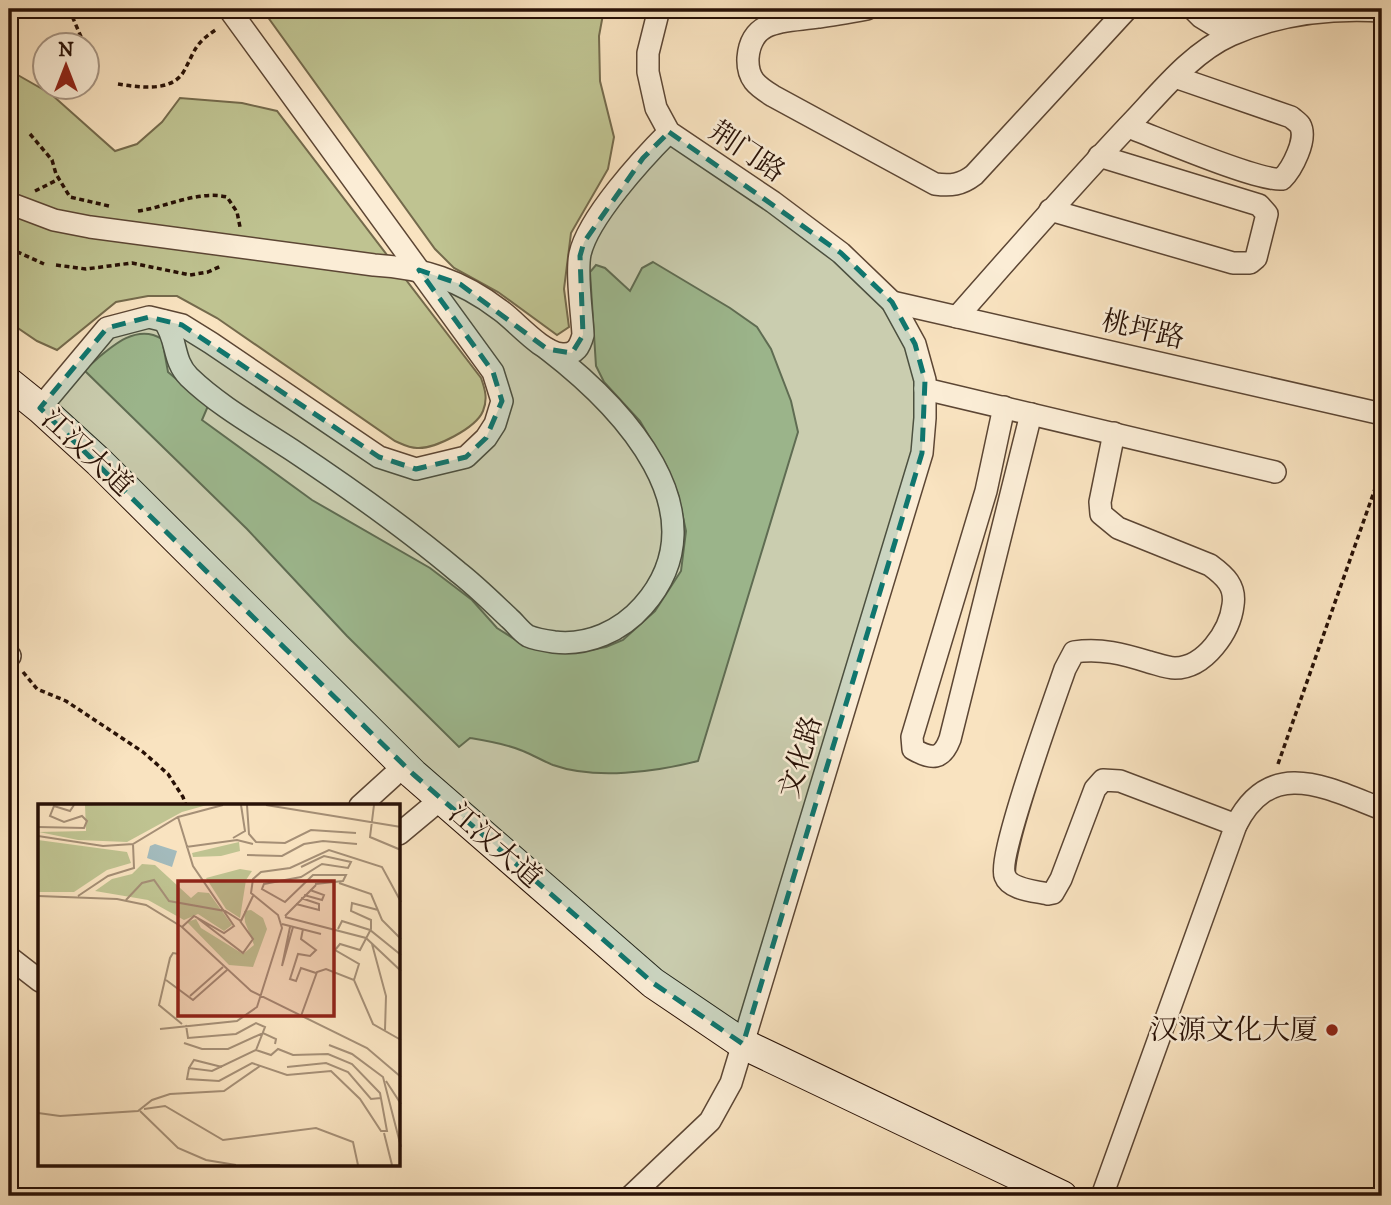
<svg xmlns="http://www.w3.org/2000/svg" width="1391" height="1205" font-family="'IM FELL DW Pica','Noto Serif SC',serif">
<rect width="100%" height="100%" fill="#f9e3c0"/>
<filter id="stains"><feTurbulence type="fractalNoise" baseFrequency=".00286" numOctaves="4"/><feColorMatrix values="0 0 0 0 .2 0 0 0 0 .09 0 0 0 0 .02 0 0 0 .5 -.17"/></filter>
<radialGradient id="worn" r=".72"><stop offset=".6" stop-color="#630" stop-opacity="0"/><stop offset="1" stop-color="#630" stop-opacity=".3"/></radialGradient>
<g fill="#bfc391" stroke="#746a4c" stroke-width="2">
<polygon points="262,9 604,9 599,36 600,81 614,137 608,169 571,233 564,289 569,327 557,335 498,292 454,268 435,249"/>
<path d="M9,70L51,94L115,151L137,144L162,122L180,98L242,103L277,111L481,378C485,389 488,399 483,411C476,428 435,449 417,448C409,448 402,444 395,441L217,318L177,296H148L116,302L57,350L37,341L9,322Z"/>
<path d="M653,262L730,308L757,327L771,349L791,401L798,432L698,761C655,772 595,780 553,765C543,761 533,755 523,751C507,744 488,741 470,738L459,747L347,636L247,529L84,370C105,353 133,321 162,339L168,372L208,406L202,420L312,500L430,568L472,600L497,628L527,647L552,652H579L606,647L623,640L655,611L681,571L686,531L678,494L666,465L640,421L604,382L596,366L590,272L596,265L605,268L630,291L642,268Z"/>
</g>
<g fill="none" stroke-linecap="round" stroke-linejoin="round">
<g stroke="#5c4634" stroke-width="24">
<g id="street">
<path d="M867,9C851,12 835,15 819,17C787,22 751,17 748,58C747,79 757,86 773,96L935,184C951,186 961,185 974,175L1127,9"/>
<polyline points="1193,9 1201,17 1219,28"/>
<polyline points="1219,28 1256,9"/>
<path d="M1128,127C1155,137 1259,182 1282,179C1292,169 1308,139 1300,125C1299,123 1293,119 1291,117L1175,77"/>
<path d="M9,203L54,220L90,227L374,265C423,268 461,280 500,310C517,322 541,352 562,354C576,355 580,346 583,335C582,313 576,274 580,254C588,218 642,159 669,132"/>
<polyline points="1050,210 1233,263 1250,263 1256,258 1267,214 1259,205 1099,156"/>
<polyline points="892,302 1382,414"/>
<path d="M957,317C1016,250 1074,183 1135,119C1163,89 1193,52 1231,35C1278,14 1332,8 1382,11"/>
<path d="M164,321C178,340 172,360 189,377C219,406 257,427 292,450C349,488 406,528 458,572C476,586 492,602 509,618C515,623 521,632 528,636C535,639 547,641 554,642C588,646 621,631 643,606C725,513 621,406 547,349"/>
<polyline points="925,389 1275,472"/>
<path d="M1004,407L986,491L912,737L913,749C932,760 942,760 950,739L1031,414"/>
<polyline points="40,408 107,328 149,317 182,325 211,343 379,457 416,469 466,457 486,438 495,424 502,401 493,372 229,9"/>
<path d="M1114,433L1100,502L1101,514L1118,528L1210,565C1225,576 1236,586 1233,605C1230,631 1205,668 1175,668C1167,668 1157,664 1149,662C1123,654 1101,648 1074,652L1065,669C1055,698 997,858 1005,876C1010,890 1036,891 1048,894L1053,893L1061,879L1095,789L1103,780L1120,781L1236,825"/>
<polyline points="9,655 10,656"/>
<polyline points="360,806 404,766"/>
<polyline points="399,834 441,799"/>
<polyline points="9,957 40,981"/>
<polyline points="631,1196 710,1121 731,1083 922,453 925,418 925,380 915,344 892,302 841,253 773,202 669,132 656,108 648,72 648,53 659,9"/>
<path d="M1102,1196L1236,825C1271,756 1327,788 1382,809"/>
</g>
</g>
<g stroke="#281106" stroke-width="32">
<polyline id="secondary" points="9,383 40,408 99,462 413,774 653,983 743,1044 1062,1196"/>
</g>
<g stroke="#281106" stroke-width="3.5" stroke-dasharray="5 3.5" stroke-linecap="butt">
<polyline points="69,9 85,46"/>
<polyline points="88,50 92,61"/>
<path d="M118,84C138,87 172,93 184,71C196,49 194,44 217,29"/>
<polyline points="30,134 52,160 56,174 70,197 109,206"/>
<polyline points="35,191 59,179"/>
<path d="M138,211C167,207 198,190 227,197L237,212L240,227"/>
<polyline points="9,248 44,264"/>
<polyline points="56,265 86,269 132,263 190,275 208,272 221,266"/>
<polyline points="23,672 37,689 66,701 143,752 168,774 183,797 186,806"/>
<polyline points="1278,764 1382,469"/>
</g>
<use href="#street" stroke="#fbedd6" stroke-width="21"/>
<use href="#secondary" stroke="#fbedd6" stroke-width="30"/>
</g>
<path fill="#0f766e" fill-opacity="0.2" stroke="#0f766e" stroke-width="5" stroke-dasharray="14 9" stroke-linejoin="round" d="M669,132L841,253L892,302L915,344L925,380L922,453L743,1044L653,983L413,774L40,408L107,328L149,317L182,325L379,457L416,469L466,457L486,438L502,401L493,372L419,270L460,284L547,349L572,353L583,335L580,256L584,242L643,158Z"/>
<circle fill="#8f2418" stroke="#fbedd6" stroke-width="2.5" cx="1332" cy="1030" r="7"/>
<g text-anchor="middle" dominant-baseline="central" stroke-width="5" stroke-linejoin="round" paint-order="stroke">
<g font-size="28" fill="#281106" stroke="#fbedd6">
<text transform="translate(747 152) rotate(34)">荆门路</text>
<text transform="translate(1143 330) rotate(13)">桃坪路</text>
<text transform="translate(87 453) rotate(43)">江汉大道</text>
<text transform="translate(801 757) rotate(-73)">文化路</text>
<text transform="translate(495 846) rotate(41)">江汉大道</text>
</g>
<g font-size="28" fill="#281106" stroke="#fbedd6" text-anchor="end">
<text x="1318" y="1030">汉源文化大厦</text>
</g>
</g>
<g transform="translate(38 804)">
<rect width="362" height="362" fill="#f9e3c0"/>
<path d="M47,1L70,2L169,1L144,8L89,38L40,36L1,28L48,27ZM0,36L89,48L93,59L69,66L36,88H0ZM201,38L202,47L183,52L155,53L154,49ZM104,60L117,61L153,94L160,88L171,89L194,121L186,127L160,110L146,116L110,96L57,87L74,75L94,70ZM202,65L214,67L208,76L202,114L188,105L168,74ZM213,106L225,114L229,125L215,163L191,161L149,118L158,115L163,124L205,150L216,141L207,118L206,107Z" fill="#bfc391"/>
<path d="M117,40L139,47L134,63L109,54L112,42Z" fill="#a3bbbd"/>
<path fill="none" stroke="#a58f76" stroke-width="2" d="M209,1L211,30L218,38L247,39L273,26L318,29M228,1L363,23M336,1L332,33L363,46M140,13L155,62L196,122L186,129L156,112L144,123M0,23L46,24L49,17L44,12L26,18L12,12L16,2L32,7L36,1M0,32L65,42L95,40L140,13L185,1M195,34L207,27L203,1M148,43L199,36L215,40M209,51L244,52L266,40L285,37L319,40M263,63L286,52L313,58L310,64L284,60L263,73L226,80L224,85L247,98L275,71H308L305,77L277,80M301,79L333,90L344,116L363,135M266,91L284,96L286,91L272,86M0,92L79,95L108,101L144,123L213,187L329,244L363,273M40,92L70,72L96,64L95,40M88,96L104,79L116,76L131,97L187,107L203,117L215,92M258,100L281,106V100L263,94M247,112L278,81M158,113L205,149L215,135L202,117M247,113L328,134L363,167M244,120L283,130M252,123L244,162L255,123M265,125L263,135L278,146L272,152L260,150L252,175L258,177L263,164L278,169M300,125L304,117L332,126L363,151M334,140L348,192L347,226M141,150L135,149L132,154L121,201L144,220M128,176L155,196L189,166M316,176L321,160L297,146L302,140L322,146L333,125V116L313,107L314,99L340,106M152,192L185,163M263,212L279,168L288,165L316,176L335,220L363,236M148,221L150,234L198,230L218,219L227,223L218,246L174,267L151,264L149,275L181,277L214,259L249,271L293,267L322,295L343,327H349L342,289L314,260L290,250L255,251L240,245L233,251L218,246M122,225L199,217L219,203L244,124L240,111L213,89L215,75L223,68L252,64L291,46L344,63L363,98M146,239L164,245H190L225,229L238,235L237,240M291,241L314,250L345,273L363,343M249,263L288,259L310,268L333,295L343,294M151,264L156,256L184,263M348,277L363,300M106,305L127,302L185,336L278,324L315,338L320,361M102,307L140,344L168,356L198,361M0,309L22,312L100,307L114,296L132,290L186,287L222,262M346,329L354,361M212,361H242"/>
<path fill="#8f2418" fill-opacity="0.15" stroke="#8f2418" stroke-width="3.5" d="M140,77H296V212H140Z"/>
<rect width="362" height="362" fill="none" stroke="#281106" stroke-width="3.5"/>
</g>
<rect width="1391" height="1205" fill="none" stroke="#f9e3c0" stroke-width="35"/>
<rect x="10" y="10" width="1370" height="1184" fill="none" stroke="#281106" stroke-width="3.5"/>
<rect x="18" y="18" width="1356" height="1170" fill="none" stroke="#281106" stroke-width="2"/>
<g transform="translate(66 66)"><circle r="33" fill="#fbedd6" stroke="#a79583" stroke-width="2"/>
<path d="M0-5L12 26L0 18L-12 26Z" fill="#8f2418"/>
<text y="-10" font-size="19" font-weight="bold" text-anchor="middle" fill="#281106">N</text>
</g>
<rect width="100%" height="100%" filter="url(#stains)"/>
<rect width="100%" height="100%" fill="url(#worn)"/>
</svg>
